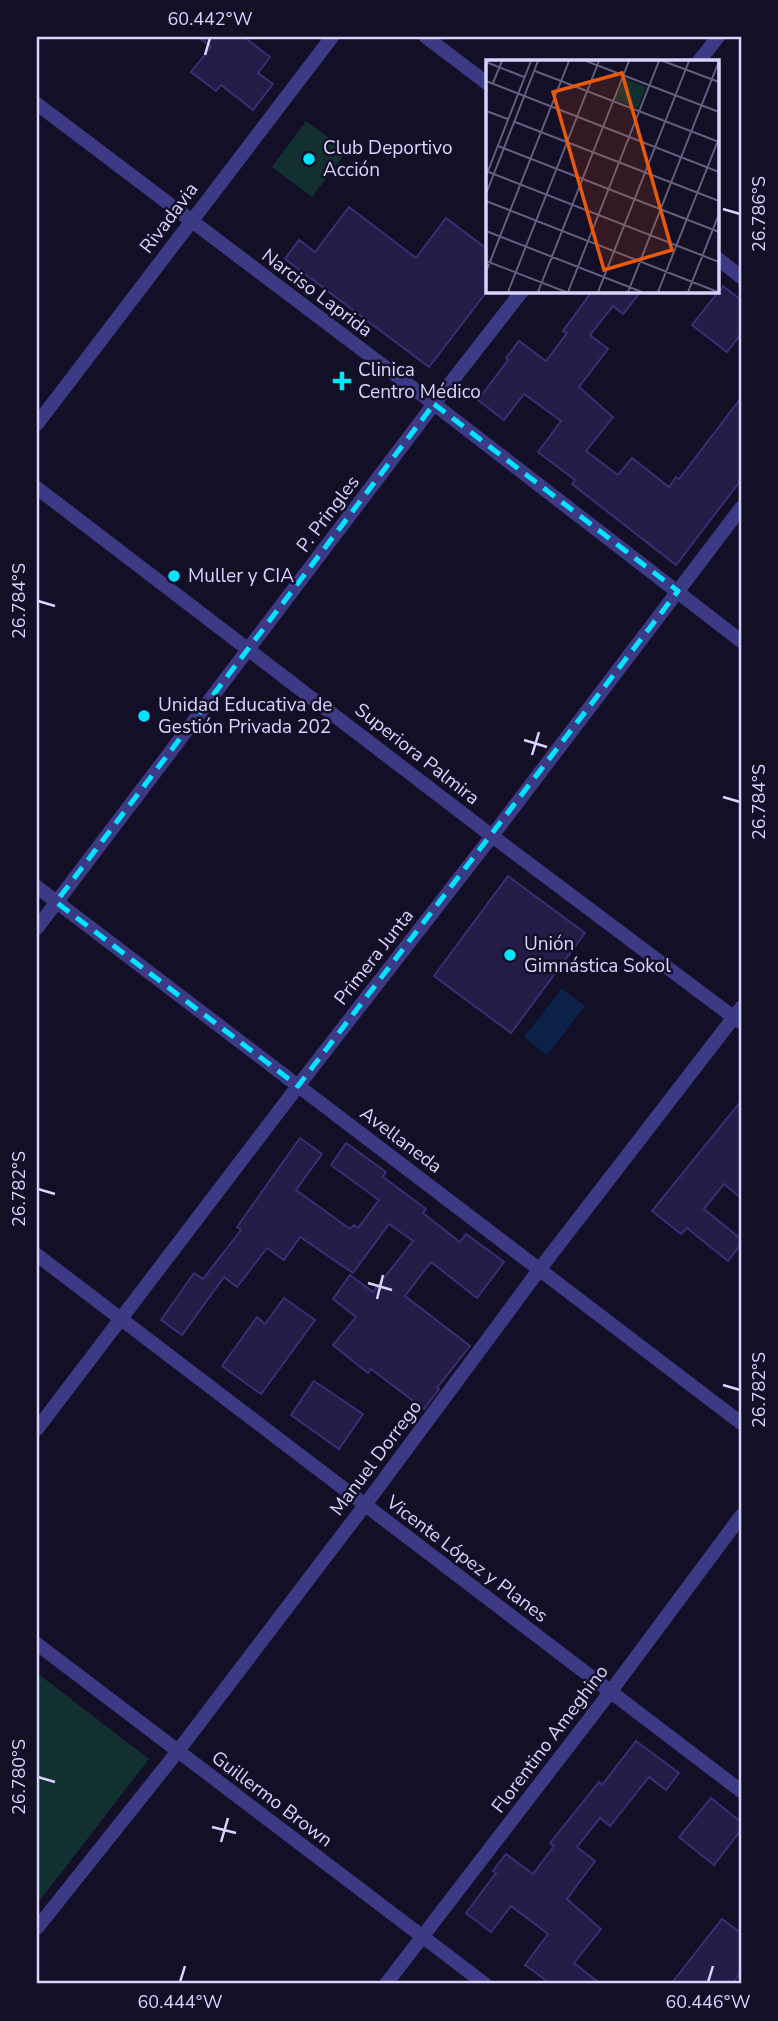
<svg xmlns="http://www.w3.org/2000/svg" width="778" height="2021" font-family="'Nunito Sans',sans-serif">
<rect width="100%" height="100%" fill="#130f26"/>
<g fill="#12302f">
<polygon points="306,121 347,151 312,197 272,167"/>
<polygon points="37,1673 149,1759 37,1904"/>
</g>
<polygon fill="#0c2248" points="562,989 585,1006 547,1055 524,1037"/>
<g fill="#241b47" stroke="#3b2d73" stroke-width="2">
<polygon points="198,37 244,37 270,57 258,73 273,84 253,110 221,85 216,91 191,72 211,47"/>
<polygon points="349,207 416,258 446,218 487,249 488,290 429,367 285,259 299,240 315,252"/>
<polygon points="723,286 741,300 741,334 727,352 692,325"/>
<polygon points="593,290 642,290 623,314 613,306 590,335 608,349 579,387 613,417 586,451 618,475 632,458 669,487 676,477 679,479 741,398 741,480 676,565 572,484 575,480 538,452 561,421 524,394 504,420 478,400 508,360 506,358 519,341 546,361 567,333 563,331"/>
<polygon points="508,876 585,933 511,1033 434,976"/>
<polygon points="741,1101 741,1198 724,1184 704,1209 741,1239 741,1244 728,1261 687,1228 681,1234 652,1211"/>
<polygon points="300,1138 322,1154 296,1190 350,1229 354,1225 358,1228 379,1200 331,1165 346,1143 386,1172 383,1177 426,1209 423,1213 460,1242 466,1234 504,1262 477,1298 431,1262 405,1296 470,1346 437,1388 439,1389 424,1409 371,1369 368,1373 333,1345 356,1317 333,1299 350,1275 373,1292 413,1241 389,1224 353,1273 300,1237 284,1260 267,1248 237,1287 224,1277 182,1335 161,1320 194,1273 203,1279 241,1230 237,1227"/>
<polygon points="284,1298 315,1320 261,1394 222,1366 257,1317 265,1324"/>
<polygon points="314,1381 363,1414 339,1449 291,1415"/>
<polygon points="636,1741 679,1773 666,1790 649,1777 610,1826 600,1818 577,1847 595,1861 567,1899 601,1929 574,1963 601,1984 551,1984 525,1965 548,1934 511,1906 491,1932 466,1913 496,1873 493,1871 506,1854 533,1874 554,1846 550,1843 599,1782 602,1785"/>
<polygon points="711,1798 741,1822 741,1830 714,1865 679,1837"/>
<polygon points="722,1919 741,1933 741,1972 732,1984 671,1984"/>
</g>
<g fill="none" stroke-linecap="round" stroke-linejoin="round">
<g stroke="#3d3a85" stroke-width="14">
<polyline points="426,37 488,84"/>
<polyline points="699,61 718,37"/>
<polyline points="37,104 434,404 741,641"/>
<polyline points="717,258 741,277"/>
<polyline points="37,424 332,37"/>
<polyline points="37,488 492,836 740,1022"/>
<polyline points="37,887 741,1423"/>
<polyline points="37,928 434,404 523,290"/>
<polyline points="37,1255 741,1791"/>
<polyline points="37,1429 298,1086 492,836 741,508"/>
<polyline points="37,1644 485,1984"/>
<polyline points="37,1928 178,1751 365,1505 539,1270 741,1008"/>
<polyline points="386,1984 611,1691 741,1516"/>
</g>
</g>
<path fill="none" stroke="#00e5ff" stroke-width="5" stroke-dasharray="14 9" stroke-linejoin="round" d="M434,404L678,591L298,1086L56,902Z"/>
<path fill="none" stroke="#d9d4ff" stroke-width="2.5" d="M205,55L210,38M723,209L740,214M38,601L55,606M524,740L547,747M532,755L539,732M723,797L740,802M38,1189L55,1194M368,1283L392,1290M377,1299L383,1275M723,1385L740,1390M38,1777L55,1782M212,1827L236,1833M221,1842L228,1818M180,1982L185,1966M708,1982L713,1966"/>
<g fill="#00e5ff" stroke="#130f26" stroke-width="2.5">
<circle cx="309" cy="159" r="7"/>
<path d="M338.5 370.5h7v7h7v7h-7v7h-7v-7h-7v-7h7z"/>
<circle cx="174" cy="576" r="7"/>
<circle cx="144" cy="716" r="7"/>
<circle cx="510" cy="955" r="7"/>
</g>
<g text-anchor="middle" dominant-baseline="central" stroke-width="5" stroke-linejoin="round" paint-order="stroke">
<g font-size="19" fill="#d9d4ff" stroke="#130f26" text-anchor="start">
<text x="323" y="148">Club Deportivo<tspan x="323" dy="22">Acción</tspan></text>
<text x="358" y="370">Clinica<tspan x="358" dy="22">Centro Médico</tspan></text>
<text x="188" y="576">Muller y CIA</text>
<text x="158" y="705">Unidad Educativa de<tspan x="158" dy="22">Gestión Privada 202</tspan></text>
<text x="524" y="944">Unión<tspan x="524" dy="22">Gimnástica Sokol</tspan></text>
</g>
<g font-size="19" fill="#d9d4ff" stroke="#130f26">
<text transform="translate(169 218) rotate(-53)">Rivadavia</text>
<text transform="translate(317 293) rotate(37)">Narciso Laprida</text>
<text transform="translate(328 514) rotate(-53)">P. Pringles</text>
<text transform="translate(417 754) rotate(38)">Superiora Palmira</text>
<text transform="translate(374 957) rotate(-52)">Primera Junta</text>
<text transform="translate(401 1140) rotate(37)">Avellaneda</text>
<text transform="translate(376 1458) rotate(-53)">Manuel Dorrego</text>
<text transform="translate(467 1559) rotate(37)">Vicente López y Planes</text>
<text transform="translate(550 1739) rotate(-53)">Florentino Ameghino</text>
<text transform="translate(272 1799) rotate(37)">Guillermo Brown</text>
</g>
</g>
<g transform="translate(486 60)">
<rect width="233" height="233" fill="#130f26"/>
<path d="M138,18L160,27L152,48L129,40Z" fill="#12302f"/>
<path fill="none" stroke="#625e7d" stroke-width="2" d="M100,1L233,52M177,1L233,22M0,2L38,17M49,11L233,82M0,21L233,112M7,23L16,1M0,51L22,59M29,62L233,141M12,86L233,172M0,111L233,202M0,116L45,1M0,134L52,1M0,141L232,232M0,171L156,232M0,201L80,232M0,212L83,1M22,232L113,1M52,232L143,1M82,232L173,1M112,232L203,1M142,232L233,1M172,232L233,78M202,232L233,154"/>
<path fill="#e8590c" fill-opacity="0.15" stroke="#e8590c" stroke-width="3.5" d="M136,13L186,190L118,210L67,32Z"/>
<rect width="233" height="233" fill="none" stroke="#d9d4ff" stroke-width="3.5"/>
</g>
<rect width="778" height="2021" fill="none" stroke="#130f26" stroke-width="77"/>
<rect x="38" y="38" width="702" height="1944" fill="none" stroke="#d9d4ff" stroke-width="2.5"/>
<g font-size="18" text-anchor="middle" fill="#d9d4ff">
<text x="210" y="25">60.442°W</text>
<text transform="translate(759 214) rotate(-90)" y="6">26.786°S</text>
<text transform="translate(19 601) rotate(-90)" y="6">26.784°S</text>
<text transform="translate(759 802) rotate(-90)" y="6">26.784°S</text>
<text transform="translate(19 1189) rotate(-90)" y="6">26.782°S</text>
<text transform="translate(759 1390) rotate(-90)" y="6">26.782°S</text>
<text transform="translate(19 1777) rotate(-90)" y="6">26.780°S</text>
<text x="180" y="2008">60.444°W</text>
<text x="708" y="2008">60.446°W</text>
</g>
</svg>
